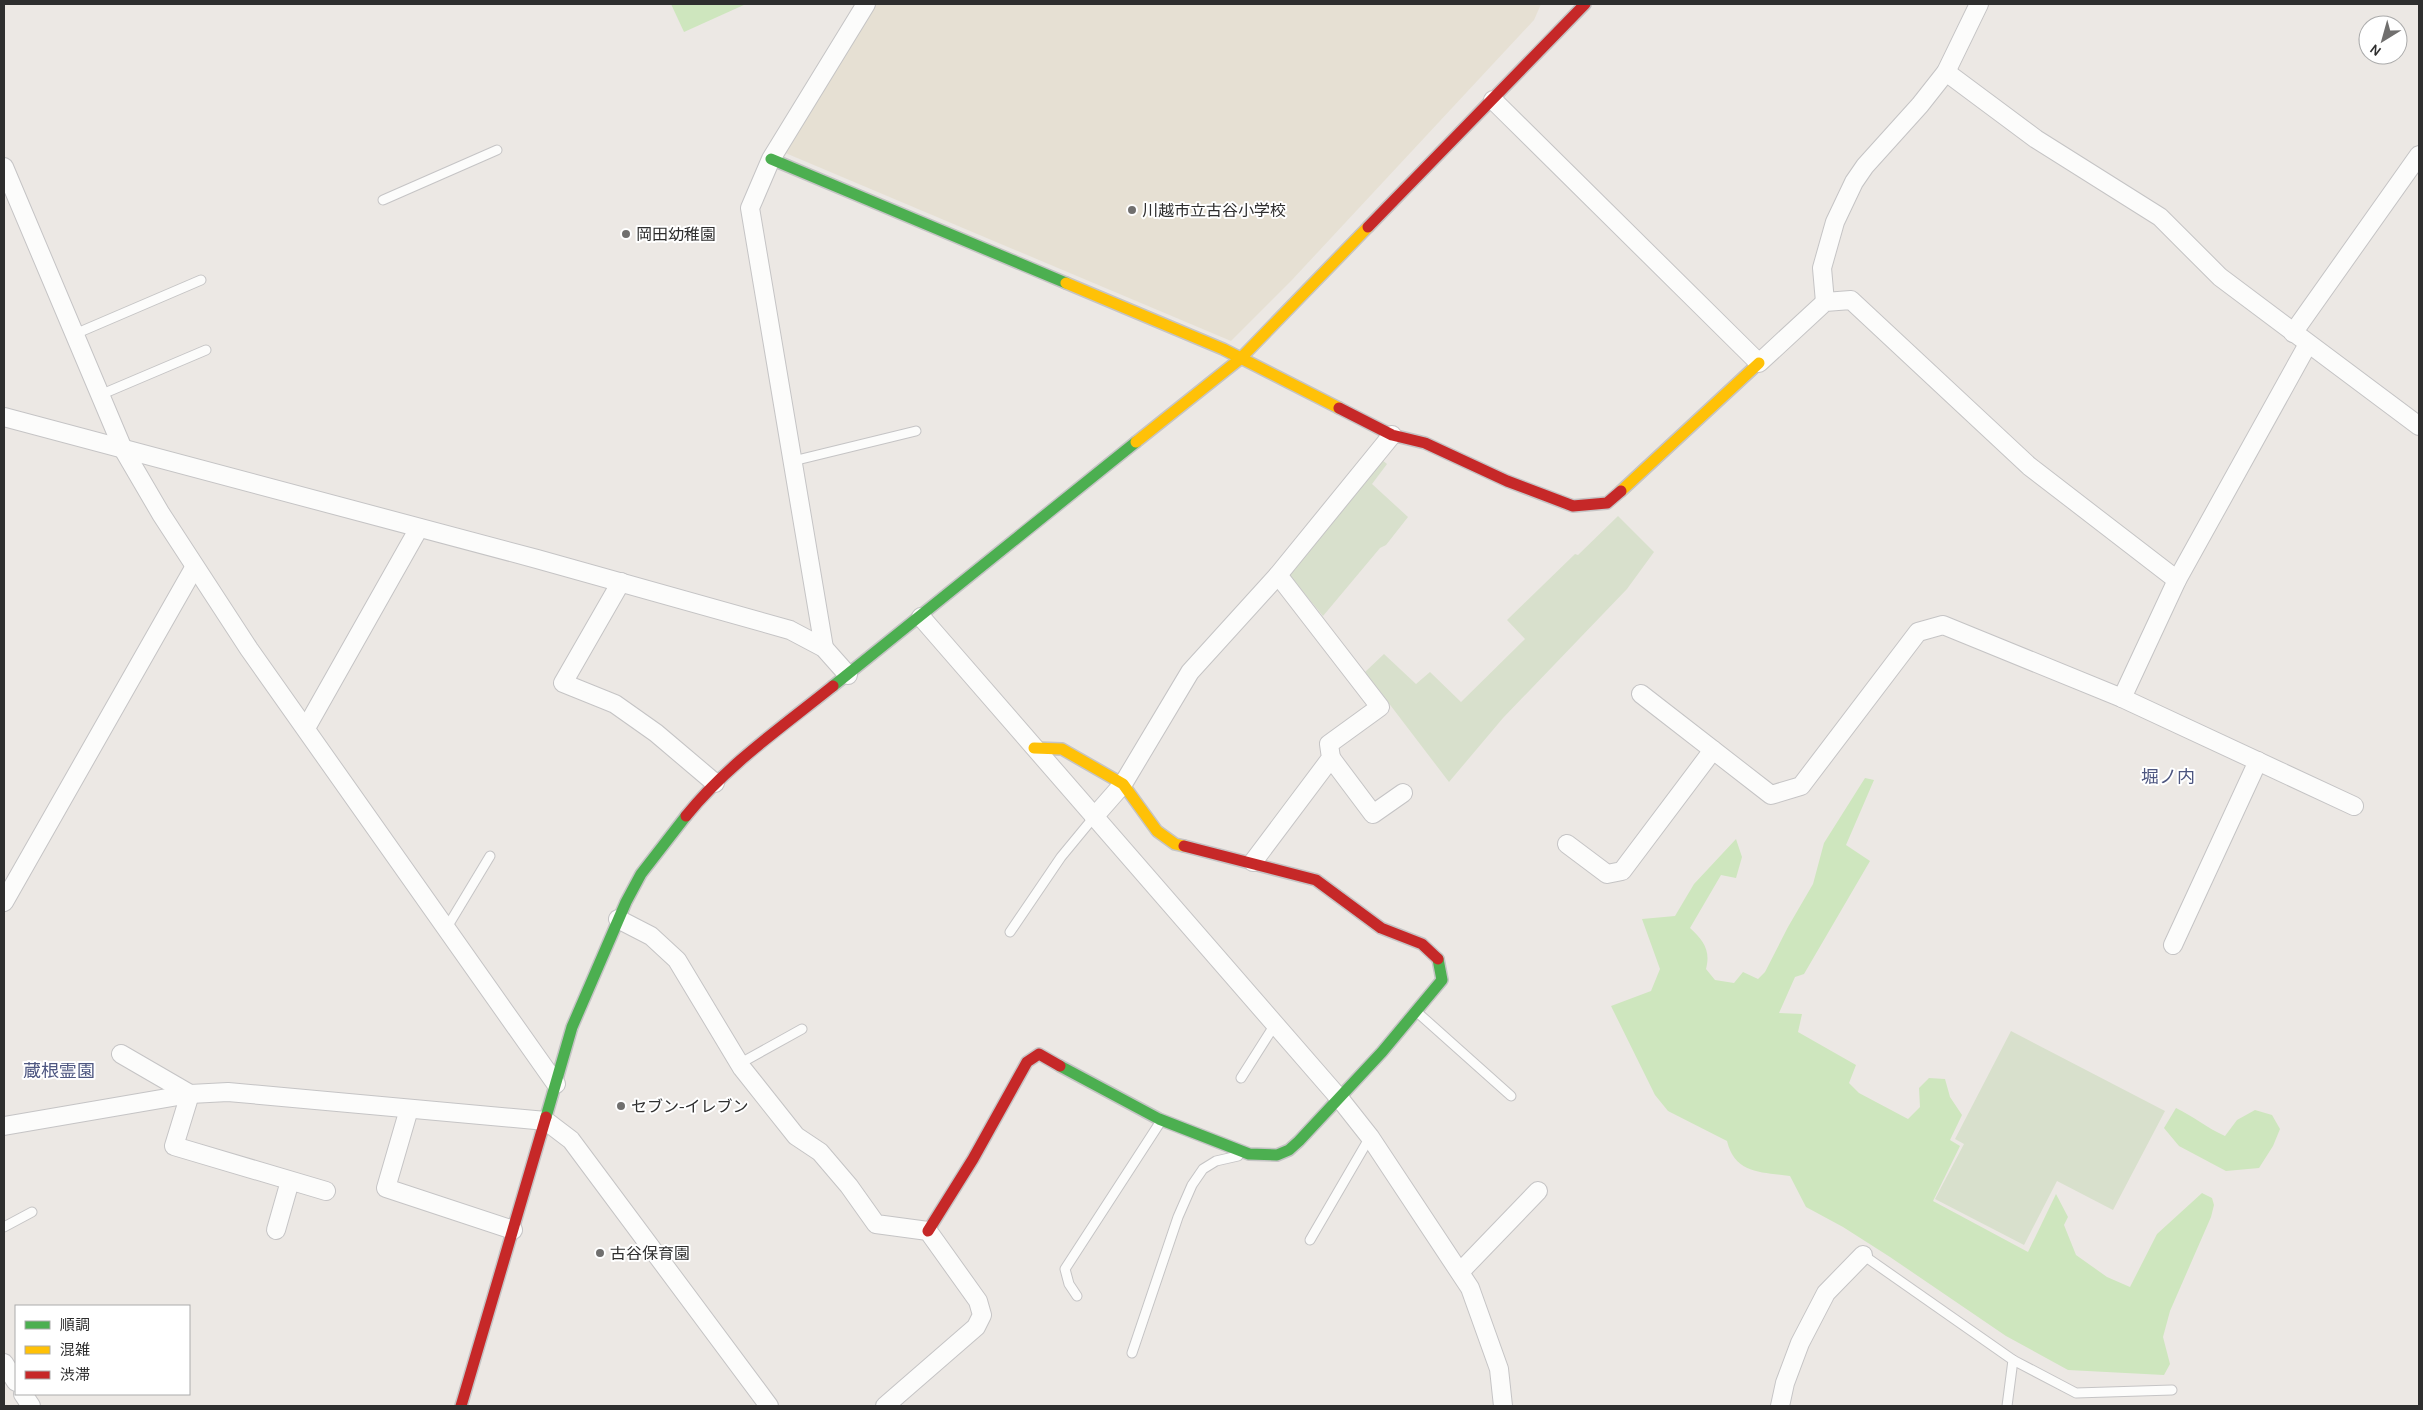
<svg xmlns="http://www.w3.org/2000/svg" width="2423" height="1410" font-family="Karla,'Noto Sans JP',sans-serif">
<rect width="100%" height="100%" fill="#ece8e4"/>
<polygon fill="#e6e0d3" points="875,4 1541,4 1534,20 1291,281 1231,341 783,152"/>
<g fill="#cee6be">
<polygon points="671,4 746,4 684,32"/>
<path d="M1865,778L1874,780L1846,845L1870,861L1804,974L1795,977L1779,1013L1802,1014L1798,1032L1856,1065L1849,1083L1859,1093L1908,1119L1920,1107L1919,1088L1929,1078L1945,1079L1950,1097L1962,1115L1950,1140L1960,1146L1933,1201L2028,1252L2056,1194L2068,1217L2064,1225L2076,1255L2107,1277L2130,1287L2157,1234L2202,1193L2212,1198L2214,1205L2211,1217L2170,1311L2163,1337L2170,1364L2164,1375L2068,1370L2006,1336L1890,1257L1843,1227L1806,1207L1790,1176C1761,1172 1735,1174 1727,1141L1668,1111L1655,1095L1611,1006L1651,991L1660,969L1642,919L1675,916L1694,884L1736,839L1742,857L1736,878L1721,875L1690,928C1703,940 1711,950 1706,969L1715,980L1734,983L1743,972L1758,979L1765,972L1788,927L1813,884L1824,843Z"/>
<path d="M2176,1108C2193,1116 2207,1128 2225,1136L2237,1120L2255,1110L2272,1115L2280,1129L2273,1146L2259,1168L2226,1171L2179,1146L2164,1128Z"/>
</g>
<g fill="#d8e0cc">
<polygon points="1382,460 1387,464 1372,484 1408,517 1386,545 1380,548 1323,616 1290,576 1290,570"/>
<polygon points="1618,516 1654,552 1627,589 1503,718 1449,782 1365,672 1384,654 1416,684 1430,672 1461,702 1525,639 1507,620 1575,554 1578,555"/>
<polygon points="2011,1031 2165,1111 2113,1210 2057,1181 2024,1245 1935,1199 1964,1144 1955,1139"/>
</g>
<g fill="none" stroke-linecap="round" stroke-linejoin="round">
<g stroke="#c5c4c5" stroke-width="11">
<g id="lane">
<polyline points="383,200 497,150"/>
<polyline points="75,334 201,280"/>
<polyline points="100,395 206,350"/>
<polyline points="793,461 916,431"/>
<polyline points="446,929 490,856"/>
<polyline points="1010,932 1061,857 1094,817"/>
<polyline points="1418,1013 1511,1096"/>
<polyline points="739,1064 802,1029"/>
<polyline points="1241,1078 1274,1026"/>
<polyline points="4,1227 32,1212"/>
<polyline points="1310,1240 1370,1137"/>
<polyline points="1863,1255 2013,1360"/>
<polyline points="1077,1296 1069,1284 1065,1269 1161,1121"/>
<polyline points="1132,1353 1178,1217 1192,1185 1203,1169 1216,1161 1238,1156"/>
<polyline points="2007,1406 2013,1360 2076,1393 2172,1390"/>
</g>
</g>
<g stroke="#c5c4c5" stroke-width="20">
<g id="street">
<polyline points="1946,72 2036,139 2160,217 2220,277 2419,426"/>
<polyline points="1493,100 1759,363 1825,302 1851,300 2029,466 2177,580"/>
<polyline points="4,167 123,449 161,514 249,649 556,1084"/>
<polyline points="1825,302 1822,268 1835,222 1854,182 1865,166 1920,105 1946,72 1979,4"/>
<polyline points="2293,333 2419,155"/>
<polyline points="4,417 537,559 790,630 824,648 848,675"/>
<polyline points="621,582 563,683 615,704 656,733 715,783"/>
<polyline points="921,617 1340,1099 1370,1137 1470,1288 1499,1369 1503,1406"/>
<polyline points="824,648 750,208 771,159 866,4"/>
<polyline points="1641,694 1771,795 1801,786 1918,632 1943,625 2122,698 2354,806"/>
<polyline points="2122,698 2177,580 2308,344"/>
<polyline points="306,728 419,528"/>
<polyline points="1331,758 1373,814 1403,793"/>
<polyline points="1094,817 1123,784 1190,672 1278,575"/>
<polyline points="1567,844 1607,874 1622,871 1713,750"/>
<polyline points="1253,862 1331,758 1329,744 1380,707 1278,575 1392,435"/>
<polyline points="4,902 194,568"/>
<polyline points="618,919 651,936 677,960 742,1068 796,1136 820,1152 849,1186 876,1224 928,1231 978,1301 982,1315 976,1327 885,1406"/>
<polyline points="2173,945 2258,761"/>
<polyline points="121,1054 190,1094 174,1146 326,1191"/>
<polyline points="409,1109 386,1188 513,1230"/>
<polyline points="4,1126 190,1094 228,1092 546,1121 571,1140 769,1406"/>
<polyline points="276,1230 290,1181"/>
<polyline points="1460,1272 1538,1191"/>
<polyline points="4,1363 16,1382"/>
<polyline points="23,1394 31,1406"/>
<polyline points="1780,1406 1785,1383 1800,1343 1826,1293 1863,1255"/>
</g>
</g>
<g stroke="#c5c4c5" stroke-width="14">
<g id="fast">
<polyline points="771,159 1066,283"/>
<polyline points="833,686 1136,442"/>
<polyline points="1060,1066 1159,1119 1249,1154 1277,1155 1289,1150 1299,1141 1382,1052 1442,980 1438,959"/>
<polyline points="546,1117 572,1027 626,902 641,874 686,816"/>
</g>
</g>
<g stroke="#c5c4c5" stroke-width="14">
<g id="slow">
<polyline points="1066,283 1223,349 1339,408"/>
<polyline points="1136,442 1240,359 1368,227"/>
<polyline points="1621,491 1759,363"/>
<polyline points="1034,748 1062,749 1123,784 1157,831 1175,844 1184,846"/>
</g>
</g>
<g stroke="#c5c4c5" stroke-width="14">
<g id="jam">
<polyline points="1368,227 1585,4"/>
<polyline points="1339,408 1392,435 1425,443 1507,481 1573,506 1607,503 1621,491"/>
<path d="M686,816C727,765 782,727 833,686"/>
<polyline points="1184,846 1316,880 1381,928 1422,944 1438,959"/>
<polyline points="928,1231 973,1159 1027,1062 1039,1054 1060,1066"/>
<polyline points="461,1406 546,1117"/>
</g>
</g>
<use href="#lane" stroke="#fcfcfb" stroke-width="9"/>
<use href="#street" stroke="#fcfcfb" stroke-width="18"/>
<use href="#fast" stroke="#4caf50" stroke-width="11"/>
<use href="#slow" stroke="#ffc107" stroke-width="11"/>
<use href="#jam" stroke="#c62828" stroke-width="11"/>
</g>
<g fill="#706f6e" stroke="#fff" stroke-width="2">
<circle cx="1132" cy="210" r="5"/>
<circle cx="626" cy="234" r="5"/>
<circle cx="621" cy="1106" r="5"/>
<circle cx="600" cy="1253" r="5"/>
</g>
<g text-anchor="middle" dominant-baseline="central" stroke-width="4" stroke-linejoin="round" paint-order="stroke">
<g font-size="16" fill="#2e2e2e" stroke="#fff" text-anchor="start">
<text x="1142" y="210">川越市立古谷小学校</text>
<text x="636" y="234">岡田幼稚園</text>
<text x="631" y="1106">セブン-イレブン</text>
<text x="610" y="1253">古谷保育園</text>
</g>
<g font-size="18" fill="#4d5680" stroke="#fff">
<text x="2168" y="777">堀ノ内</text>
<text x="59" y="1071">蔵根霊園</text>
</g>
</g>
<rect width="2423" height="1410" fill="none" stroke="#2e2e2e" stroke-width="10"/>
<rect x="15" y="1305" width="175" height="90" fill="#ffffff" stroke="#ababab"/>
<rect x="25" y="1321" width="25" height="8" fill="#4caf50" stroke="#ababab"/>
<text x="60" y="1330" font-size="15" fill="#2e2e2e">順調</text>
<rect x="25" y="1346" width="25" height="8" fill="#ffc107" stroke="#ababab"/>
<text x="60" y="1355" font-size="15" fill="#2e2e2e">混雑</text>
<rect x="25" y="1371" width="25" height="8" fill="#c62828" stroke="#ababab"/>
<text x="60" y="1380" font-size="15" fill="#2e2e2e">渋滞</text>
<g transform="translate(2383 40) rotate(217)"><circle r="24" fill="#ffffff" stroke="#ababab"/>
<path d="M0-4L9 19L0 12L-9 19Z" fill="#706f6e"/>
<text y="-8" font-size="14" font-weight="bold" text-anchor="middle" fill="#2e2e2e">N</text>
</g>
</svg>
